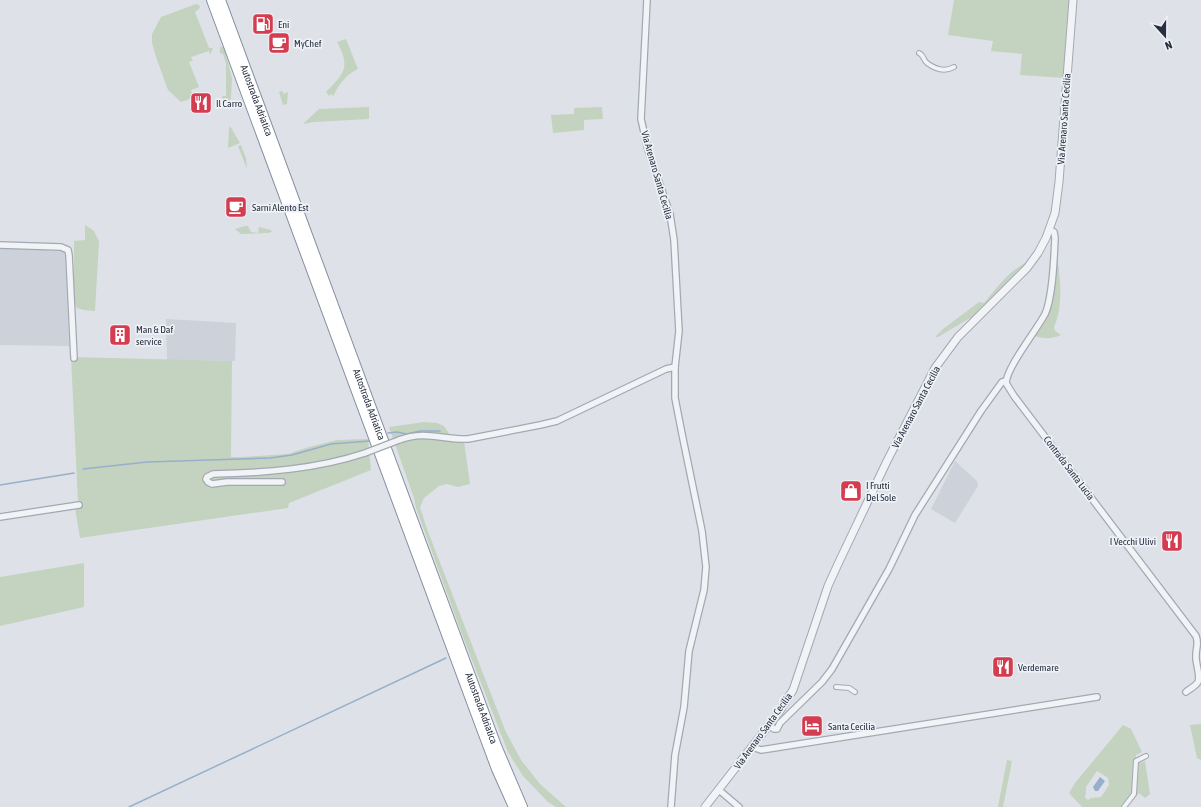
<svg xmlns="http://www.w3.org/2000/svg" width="1201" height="807" font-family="'Asap Condensed',sans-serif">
<rect width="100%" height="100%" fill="#dee2e8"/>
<g fill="#ccd1da">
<polygon points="0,248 63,251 65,253 69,346 0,345"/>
<polygon points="166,319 236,323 235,361 167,360"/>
<polygon points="955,461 977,481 978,486 955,523 931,509"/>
</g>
<g fill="#c3d3bf" fill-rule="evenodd">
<polygon points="954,0 1071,0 1065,78 1020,75 1022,54 991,51 993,41 948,35"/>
<polygon points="196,4 199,5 200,8 195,12 209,48 213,48 210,55 209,51 191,57 193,61 189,62 199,87 191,90 193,98 181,102 168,90 156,57 152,43 152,34 161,17"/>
<path d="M346,39L358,69C346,74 339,85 333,96L331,94L329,96L326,92C344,74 351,67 337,42Z"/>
<polygon points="220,47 224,47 232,78 231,98 230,101 226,104 224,103 222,96 226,96 226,64 223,54 220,53"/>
<polygon points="281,91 283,91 283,94 288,92 287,104 283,105 279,92"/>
<polygon points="369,107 369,119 314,122 303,124 319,109"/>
<polygon points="602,107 603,119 584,120 584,130 553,133 551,115 574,114 574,108"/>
<polygon points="230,126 240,143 228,148 229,128"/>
<polygon points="241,145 246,158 247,169 238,146"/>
<polygon points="85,225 94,231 99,241 95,311 84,310 77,308 74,302 74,241 85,240"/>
<polygon points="245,226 248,226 251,232 258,233 259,227 271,230 272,232 268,233 241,234 235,229"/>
<path d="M1057,255C1060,277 1064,307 1054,327L1055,331L1061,335C1052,339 1044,339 1035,336L1045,319L1055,280Z"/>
<path d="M1027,262L1018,273L970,321V318L938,337H935L943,329L979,302L984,303C998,287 1007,272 1027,262Z"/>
<polygon points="71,357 232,361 231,457 241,457 288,454 309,447 337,440 368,439 371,470 289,503 288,508 80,538 75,508 78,502"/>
<polygon points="424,422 437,423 444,426 450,435 456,440 464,441 470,484 458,487 447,484 439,486 424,498 420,507 427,529 505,730 521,760 540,784 566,807 556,807 548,802 523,776 508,752 463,637 416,508 414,498 389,427"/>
<polygon points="84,563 84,607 0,626 0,577"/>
<polygon points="1201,724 1201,760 1197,758 1190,725"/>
<path d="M1123,725L1131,729L1142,752L1136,755V759L1140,763L1145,761L1150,794L1145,798L1139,793L1132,802L1129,801L1122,807H1082L1069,793L1075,783ZM1097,771L1108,778L1109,785L1101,797L1091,798L1088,800L1085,798L1086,793V787Z"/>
<polygon points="1007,760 1012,761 1003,807 998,807"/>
</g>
<polygon fill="#97afca" points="1100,777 1105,781 1098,791 1095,791 1093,787"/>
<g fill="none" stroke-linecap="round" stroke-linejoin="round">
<g stroke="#97afca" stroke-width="1.5">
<polyline points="388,433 397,432 407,434 420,431 440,431"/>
<polyline points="83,469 147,462 270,458 292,455 331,444 369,441"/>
<polyline points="0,485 74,473"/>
<polyline points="129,807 446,658"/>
</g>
<g stroke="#a3a9b2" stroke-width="6">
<g id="pedestrian">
<path d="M919,53C924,55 923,60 927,63C935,69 945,72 954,67"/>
<polyline points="836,687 849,688 855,692"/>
<polyline points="1124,807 1134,794 1136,761 1146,756"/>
</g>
</g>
<g stroke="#a3a9b2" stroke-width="8">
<g id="minor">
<polyline points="647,0 641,119 648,150 670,214 674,240 679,331 675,367 675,398 682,434 702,531 706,567 704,590 689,651 684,707 675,755 671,807"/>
<path d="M1050,230L1054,232L1055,238C1054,257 1053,297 1045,314C1036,331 1007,367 1006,383L1014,396L1196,636C1199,644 1196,647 1196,655C1195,663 1201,675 1198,682C1195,687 1189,689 1186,692"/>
<polyline points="0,245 61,247 68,250 69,255 74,358"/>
<path d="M399,440C426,430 442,440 468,439L540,425L557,421L666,369L675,367"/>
<path d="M282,482H227L212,484L208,482L206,479L207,477L213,474C264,473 317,469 365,453"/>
<polyline points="0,517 79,505"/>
<polyline points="769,725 774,729 777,729 780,723 822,682 832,669 889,569 915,515 981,411 1002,382 1006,381"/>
<polyline points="752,747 761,750 1097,697"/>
<polyline points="719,790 739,807"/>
</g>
</g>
<g stroke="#a3a9b2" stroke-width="9">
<polyline id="tertiary" points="705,807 779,712 793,690 828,586 838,564 887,461 935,368 958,337 1027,268 1038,253 1046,238 1055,213 1059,182 1073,0"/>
</g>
<g stroke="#858fa0" stroke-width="12">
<g id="motorway">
<polyline points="212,0 475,710 497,769 514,807"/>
<path id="s1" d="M220,0L496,746L522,807"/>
</g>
</g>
<use href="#pedestrian" stroke="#f1f3f7" stroke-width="4"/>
<use href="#minor" stroke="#f1f3f7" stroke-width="5.5"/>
<use href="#tertiary" stroke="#f1f3f7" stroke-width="7"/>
<use href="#motorway" stroke="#fff" stroke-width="10"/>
<g stroke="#a3a9b2" stroke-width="8" stroke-linecap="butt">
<polyline id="minor-bridge" points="365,453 399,440"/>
</g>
<use href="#minor-bridge" stroke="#f1f3f7" stroke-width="5.5"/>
</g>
<defs>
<g id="fuel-square" transform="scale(1.15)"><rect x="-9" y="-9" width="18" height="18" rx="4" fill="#d43d50" stroke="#eef1f6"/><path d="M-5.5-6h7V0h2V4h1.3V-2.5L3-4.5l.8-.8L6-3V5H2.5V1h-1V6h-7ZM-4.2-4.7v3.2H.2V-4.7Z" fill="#fff"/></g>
<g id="cafe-square" transform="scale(1.15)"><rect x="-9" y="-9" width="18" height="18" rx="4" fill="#d43d50" stroke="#eef1f6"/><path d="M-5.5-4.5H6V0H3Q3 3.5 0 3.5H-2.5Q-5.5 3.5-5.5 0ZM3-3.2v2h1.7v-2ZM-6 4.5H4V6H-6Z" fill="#fff"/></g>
<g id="restaurant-square" transform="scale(1.15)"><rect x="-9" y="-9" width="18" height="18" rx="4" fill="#d43d50" stroke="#eef1f6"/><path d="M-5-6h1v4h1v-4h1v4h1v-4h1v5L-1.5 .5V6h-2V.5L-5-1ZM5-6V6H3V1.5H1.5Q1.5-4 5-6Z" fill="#fff"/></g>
<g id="building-square" transform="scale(1.15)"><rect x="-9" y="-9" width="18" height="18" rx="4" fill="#d43d50" stroke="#eef1f6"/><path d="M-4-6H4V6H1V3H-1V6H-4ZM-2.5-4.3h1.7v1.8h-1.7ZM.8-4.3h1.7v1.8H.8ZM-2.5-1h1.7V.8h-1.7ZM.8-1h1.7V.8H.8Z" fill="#fff"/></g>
<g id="shop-square" transform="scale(1.15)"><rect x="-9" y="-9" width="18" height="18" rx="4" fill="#d43d50" stroke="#eef1f6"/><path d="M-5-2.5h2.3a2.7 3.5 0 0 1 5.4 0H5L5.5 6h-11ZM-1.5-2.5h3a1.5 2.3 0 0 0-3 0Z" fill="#fff"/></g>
<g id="hotel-square" transform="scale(1.15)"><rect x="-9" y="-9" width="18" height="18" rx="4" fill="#d43d50" stroke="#eef1f6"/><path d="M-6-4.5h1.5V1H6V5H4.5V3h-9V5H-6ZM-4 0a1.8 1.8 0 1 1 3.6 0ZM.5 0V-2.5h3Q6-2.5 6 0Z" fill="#fff"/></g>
</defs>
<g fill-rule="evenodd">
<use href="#fuel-square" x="263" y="24"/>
<use href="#cafe-square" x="279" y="43"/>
<use href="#restaurant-square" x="201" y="103"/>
<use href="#cafe-square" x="236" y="207"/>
<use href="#building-square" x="120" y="335"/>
<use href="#shop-square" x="851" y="491"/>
<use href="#restaurant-square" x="1172" y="541"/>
<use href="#restaurant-square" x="1003" y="667"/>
<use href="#hotel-square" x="812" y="726"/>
</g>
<g text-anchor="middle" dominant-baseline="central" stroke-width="3.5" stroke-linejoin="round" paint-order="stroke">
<g font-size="10" fill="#272f40" stroke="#eef1f6" text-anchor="start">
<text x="278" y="24">Eni</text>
<text x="294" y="43">MyChef</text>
<text x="216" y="103">Il Carro</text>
<text x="252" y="207">Sarni Alento Est</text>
<text x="136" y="329">Man &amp; Daf<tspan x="136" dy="12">service</tspan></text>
<text x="866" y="485">I Frutti<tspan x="866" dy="12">Del Sole</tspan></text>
<text x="1156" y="541" text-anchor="end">I Vecchi Ulivi</text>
<text x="1018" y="667">Verdemare</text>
<text x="828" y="726">Santa Cecilia</text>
</g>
<g font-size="10" fill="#272f40" stroke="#eef1f6">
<text stroke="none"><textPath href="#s1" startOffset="107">Autostrada Adriatica</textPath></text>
<text transform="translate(1064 119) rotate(-86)">Via Arenaro Santa Cecilia</text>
<text transform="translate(657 175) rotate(74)">Via Arenaro Santa Cecilia</text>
<text stroke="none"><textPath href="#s1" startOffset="431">Autostrada Adriatica</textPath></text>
<text transform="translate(916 407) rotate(-62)">Via Arenaro Santa Cecilia</text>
<text transform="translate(1069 468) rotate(53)">Contrada Santa Lucia</text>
<text stroke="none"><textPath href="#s1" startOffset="755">Autostrada Adriatica</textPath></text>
<text transform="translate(763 731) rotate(-54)">Via Arenaro Santa Cecilia</text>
</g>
</g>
<g transform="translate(1165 36) rotate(159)" stroke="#eef1f6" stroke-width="3" paint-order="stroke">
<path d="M0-3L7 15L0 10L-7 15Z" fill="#272f40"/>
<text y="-6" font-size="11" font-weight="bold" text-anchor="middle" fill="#272f40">N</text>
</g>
</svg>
